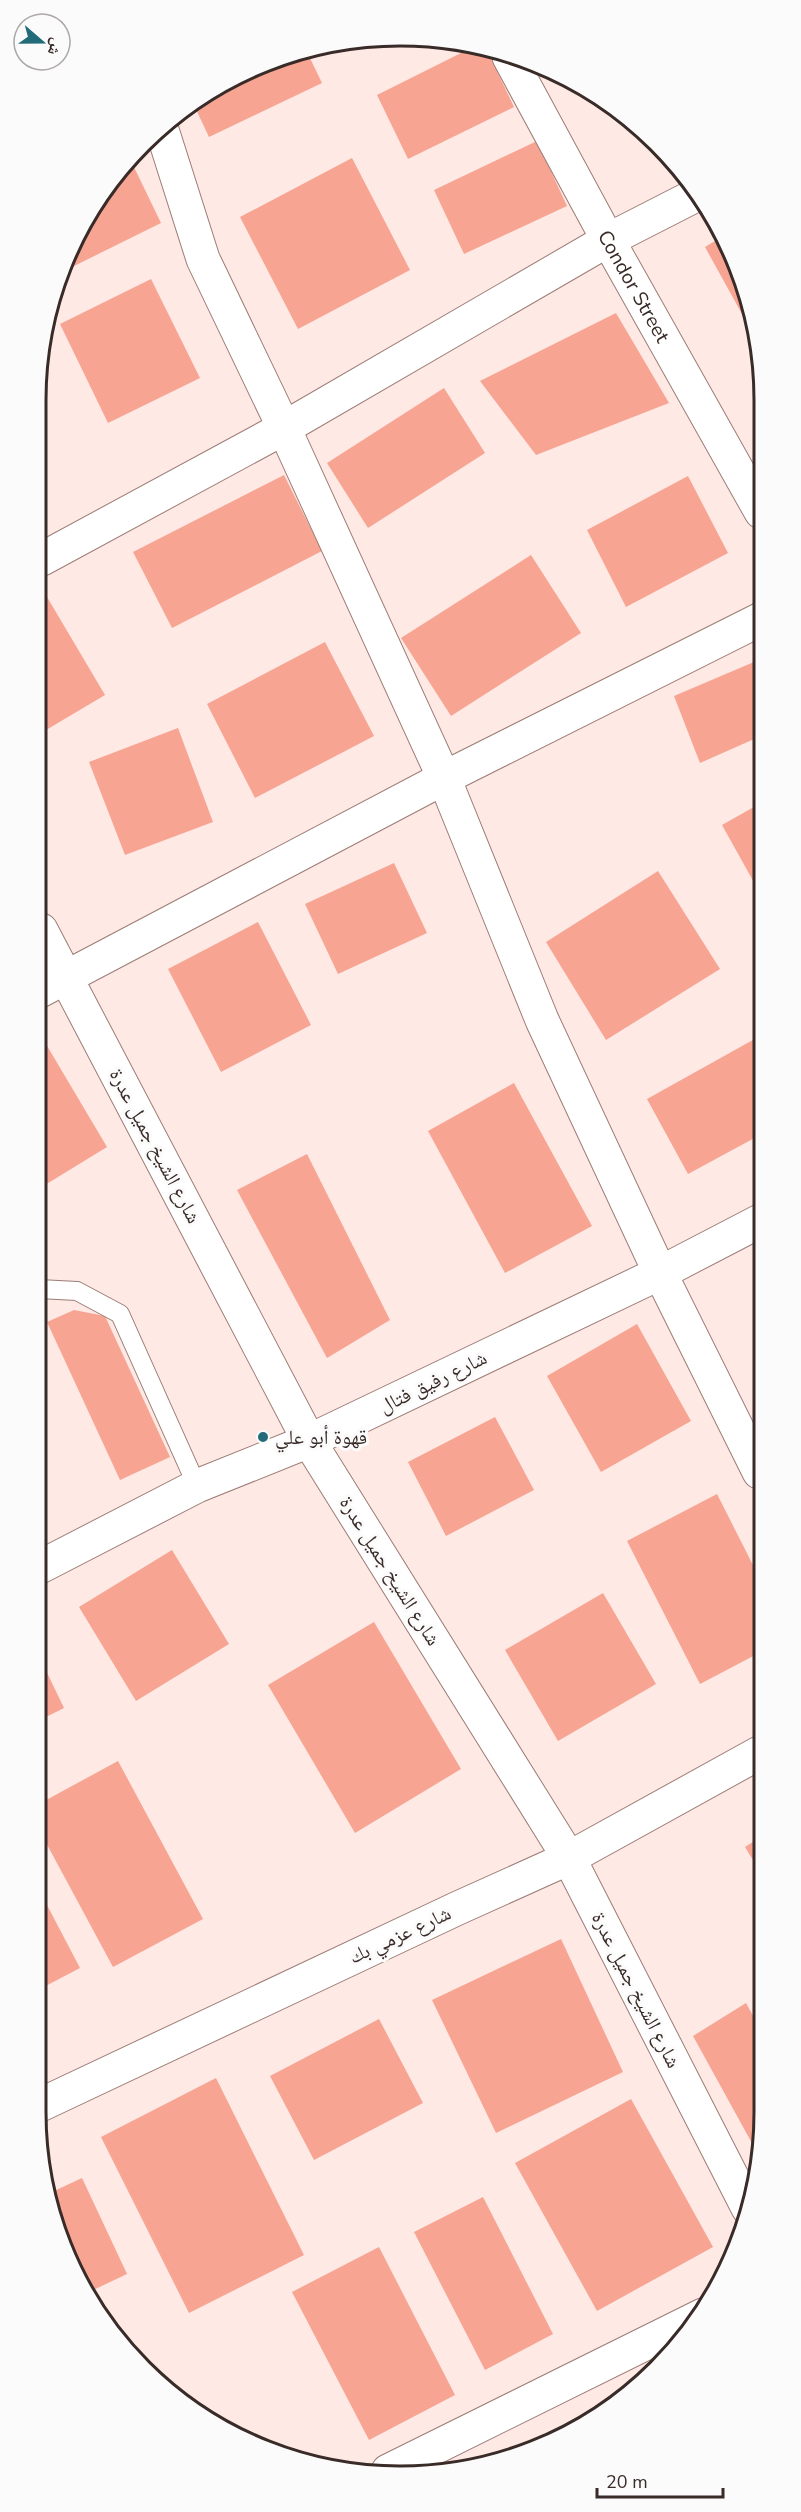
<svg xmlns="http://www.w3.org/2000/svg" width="801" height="2512" font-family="'Nunito Sans','Noto Naskh Arabic',sans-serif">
<rect width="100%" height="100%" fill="#fee9e4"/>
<g fill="#f7a493">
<polygon points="477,45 486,48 514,107 408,159 377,95"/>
<polygon points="307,52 322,83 209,137 193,103 198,97"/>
<polygon points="537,141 567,206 464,254 434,190"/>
<polygon points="352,158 410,270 298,329 240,217"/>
<polygon points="132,163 161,223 70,268 69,266 98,198"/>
<polygon points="725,235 727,239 758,343 705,247"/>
<polygon points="151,279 200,378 108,423 60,324"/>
<polygon points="616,313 669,403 536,455 480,381"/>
<polygon points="444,388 485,453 368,528 327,463"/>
<polygon points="284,475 322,551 172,628 133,552"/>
<polygon points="688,476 728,553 626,607 587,530"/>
<polygon points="531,555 581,633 451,716 401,638"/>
<polygon points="47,597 105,695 41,733 42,600"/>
<polygon points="325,642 374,736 255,798 207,704"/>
<polygon points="761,659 761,736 700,763 674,696"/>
<polygon points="178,728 213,822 125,855 89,762"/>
<polygon points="761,803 761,895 722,825"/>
<polygon points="394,863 427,933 338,974 305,904"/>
<polygon points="658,871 720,969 606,1040 546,942"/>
<polygon points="258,922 311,1025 221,1072 168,969"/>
<polygon points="40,1034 107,1147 40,1188"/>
<polygon points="760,1036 760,1135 688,1174 647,1099"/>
<polygon points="514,1083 592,1226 505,1273 428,1131"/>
<polygon points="307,1154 390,1320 327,1358 237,1190"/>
<polygon points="74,1310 105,1316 170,1457 120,1480 47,1322"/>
<polygon points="637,1324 691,1421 601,1472 547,1376"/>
<polygon points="495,1417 534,1490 446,1536 408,1462"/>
<polygon points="717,1494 759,1577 759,1653 700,1684 627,1541"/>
<polygon points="172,1550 229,1644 136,1701 79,1607"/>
<polygon points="603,1593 656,1684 558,1741 505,1650"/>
<polygon points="374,1622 461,1769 355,1833 268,1685"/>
<polygon points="38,1654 64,1708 38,1721"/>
<polygon points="118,1761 203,1919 113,1967 37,1826 37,1805"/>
<polygon points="759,1838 759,1870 745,1847"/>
<polygon points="37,1886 80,1968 36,1991 37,1964"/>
<polygon points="561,1939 623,2072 496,2133 432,2000"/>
<polygon points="746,2003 758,2025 758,2143 753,2145 693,2036"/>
<polygon points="379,2019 423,2103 314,2160 270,2076"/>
<polygon points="216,2078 304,2255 189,2313 101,2137"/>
<polygon points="631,2099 713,2247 597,2311 515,2163"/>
<polygon points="82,2178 127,2274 89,2292 64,2251 52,2192"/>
<polygon points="483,2197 553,2334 485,2370 414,2232"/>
<polygon points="379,2247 455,2395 369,2440 292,2292"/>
</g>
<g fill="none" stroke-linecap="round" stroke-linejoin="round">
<g stroke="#9c7c75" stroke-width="20">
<polyline id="lane" points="39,1289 77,1291 120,1314 197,1486"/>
</g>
<g stroke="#9c7c75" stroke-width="35">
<g id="street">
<path id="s1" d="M509,57L608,240L761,512"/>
<polyline points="163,133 203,259 284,428 444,778 542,1020 660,1273 759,1472"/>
<polyline points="42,559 284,428 608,240 696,195"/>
<polyline points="41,930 309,1441 569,1858 748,2208"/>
<polyline points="40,991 444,778 761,619"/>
<polyline points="38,1568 197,1486 309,1441 660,1273 760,1221"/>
<polyline points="36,2107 458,1908 569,1858 759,1753"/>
<polyline points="388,2471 703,2315"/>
</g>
</g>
<use href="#lane" stroke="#fff" stroke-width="18"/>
<use href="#street" stroke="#fff" stroke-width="33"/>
</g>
<circle fill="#236b78" stroke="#fbfbfb" stroke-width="2" cx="263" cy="1437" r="6"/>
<g text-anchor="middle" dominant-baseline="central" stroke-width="6" stroke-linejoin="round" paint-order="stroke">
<g font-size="20" fill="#392b28" stroke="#fbfbfb">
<text stroke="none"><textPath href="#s1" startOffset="261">Condor Street</textPath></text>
<text transform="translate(155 1146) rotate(62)">شارع الشيخ جميل عدرة</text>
<text transform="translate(433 1382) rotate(-26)">شارع رفيق فتال</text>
<text transform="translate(390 1571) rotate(58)">شارع الشيخ جميل عدرة</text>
<text transform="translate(400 1935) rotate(-25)">شارع عزمي بك</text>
<text transform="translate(636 1990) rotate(63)">شارع الشيخ جميل عدرة</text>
</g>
<g font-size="20" fill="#392b28" stroke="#fbfbfb" text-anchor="start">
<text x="275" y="1437">قهوة أبو علي</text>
</g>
</g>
<path d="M0 0H801V2512H0ZM400 46H400A354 354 0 0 1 754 400V2112A354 354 0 0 1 400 2466H400A354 354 0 0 1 46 2112V400A354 354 0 0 1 400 46Z" fill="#fbfbfb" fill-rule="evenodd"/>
<path fill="none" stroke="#392b28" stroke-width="3" d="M400 46H400A354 354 0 0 1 754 400V2112A354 354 0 0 1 400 2466H400A354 354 0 0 1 46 2112V400A354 354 0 0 1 400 46Z"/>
<g transform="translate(42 42) rotate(110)"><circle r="28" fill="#fbfbfb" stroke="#ada8a7" stroke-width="1.5"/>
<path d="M0-4.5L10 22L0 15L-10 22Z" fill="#236b78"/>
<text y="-9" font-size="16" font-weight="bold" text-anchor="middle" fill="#392b28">ش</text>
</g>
<path d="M597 2488v9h126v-9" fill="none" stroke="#392b28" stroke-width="3"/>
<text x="606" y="2488" font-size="18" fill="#392b28" stroke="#fbfbfb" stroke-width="4.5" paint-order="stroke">20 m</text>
</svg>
